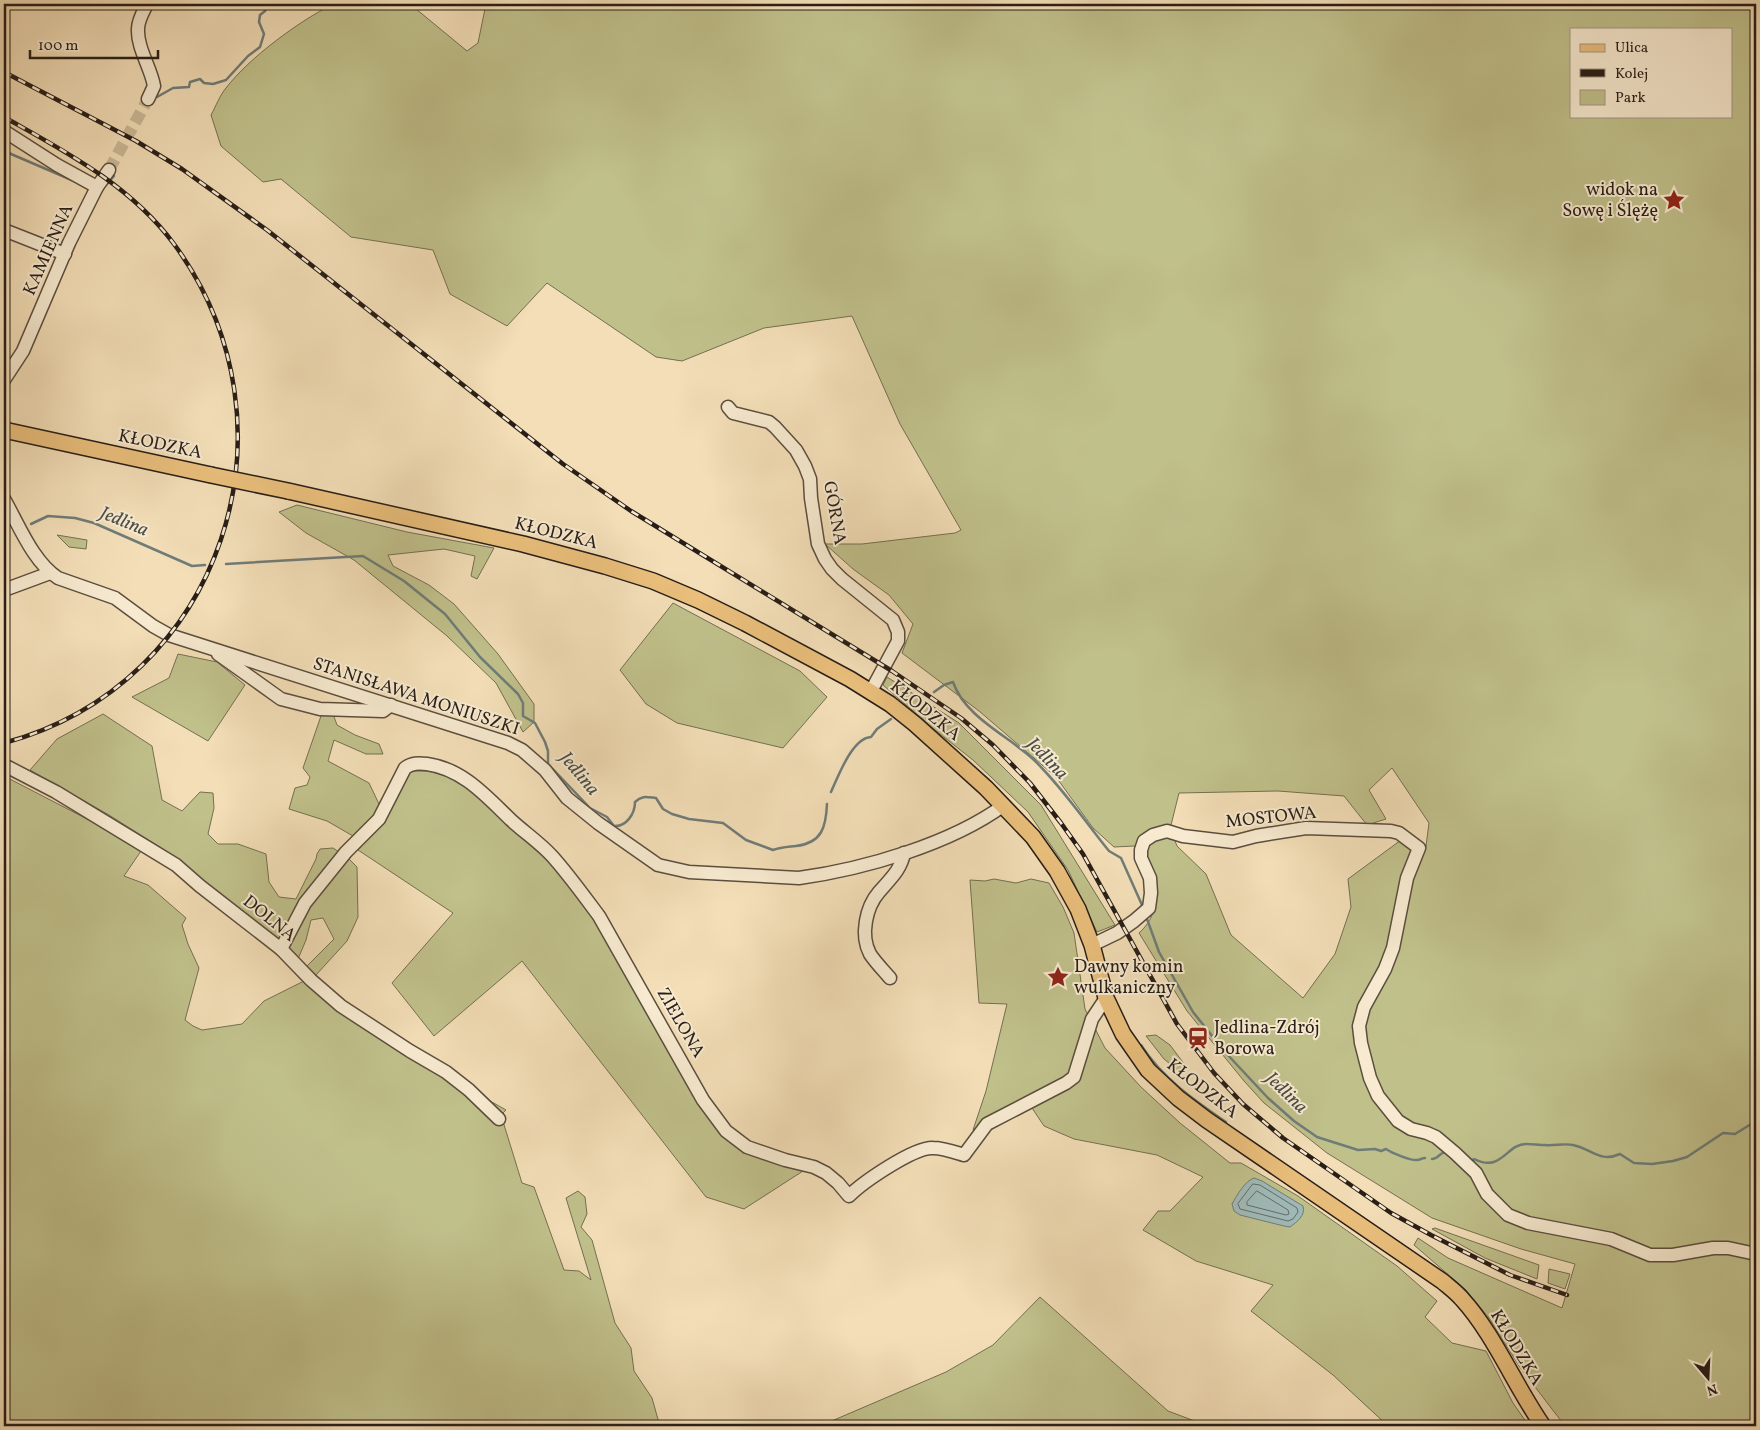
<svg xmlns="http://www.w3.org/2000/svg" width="1760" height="1430" font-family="Vollkorn,serif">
<rect width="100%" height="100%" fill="#f3deb7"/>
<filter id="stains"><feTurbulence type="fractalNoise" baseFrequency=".004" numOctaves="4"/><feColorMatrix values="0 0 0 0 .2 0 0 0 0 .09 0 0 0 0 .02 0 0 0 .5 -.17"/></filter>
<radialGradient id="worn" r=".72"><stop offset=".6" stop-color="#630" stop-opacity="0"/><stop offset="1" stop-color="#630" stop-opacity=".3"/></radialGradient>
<g fill="#c0c08b" stroke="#746f51" fill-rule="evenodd">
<path d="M333,4H410L467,51L478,43L486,4H1756V1426H1565L1519,1366L1489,1318L1466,1290L1414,1245L1418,1238L1448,1258L1562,1308L1575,1264L1521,1249L1432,1218L1327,1153L1264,1103L1244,1081L1187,1011L1139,933C1147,926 1155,914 1154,903C1154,882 1144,862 1144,841L1173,836L1177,846L1206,874L1231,935L1303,998L1335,954L1351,907L1348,879L1401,840L1418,858L1426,846L1429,823L1392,768L1369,790L1386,819L1367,825L1344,796L1278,791L1179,793L1171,825C1153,826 1145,830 1135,846L1114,847L1093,828L1056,777L979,711L902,653L913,624L889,595L853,569L825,544H862L955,533L961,530L900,424L852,316L764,328L682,361L656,357L547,283L507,326L450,294L433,250L351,237L281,179L263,182L221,146L211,115C216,106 220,95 226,88C250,57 298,22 333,4ZM1571,29H1731V116H1571Z"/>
<polygon points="297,505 407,532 494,548 477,579 471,576 475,556 444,549 388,555 393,566 429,585 454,604 498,654 534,704 534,722 523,732 496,683 447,636 354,560 306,533 279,512"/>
<polygon points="57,535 87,540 86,549 69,547"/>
<polygon points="673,603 800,671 827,697 783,748 677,723 646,704 620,670"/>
<polygon points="178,654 217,662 245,685 208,741 132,697 169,678"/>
<polygon points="887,677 959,723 1041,805 1115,925 1097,932 1068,870 1028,812 973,760 935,730 883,685"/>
<polygon points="322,713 333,714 337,725 355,735 379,744 383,754 366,754 334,740 328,761 369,783 379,804 375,819 353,836 327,821 289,809 295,788 307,785 310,777 303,768"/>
<polygon points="103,714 152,746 162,800 182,811 200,792 213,793 214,808 208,834 218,844 238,844 266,854 269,882 279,897 296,899 316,859 317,854 320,849 333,848 348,858 357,867 358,917 347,941 316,975 306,967 334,939 323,918 311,920 306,940 298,959 163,849 109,815 30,770 57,739"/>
<polygon points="409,771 429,771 455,779 479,796 546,857 590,912 733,1144 803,1171 744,1209 706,1197 522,961 434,1036 392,983 453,913 358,850 387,813"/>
<polygon points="4,776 143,848 124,876 148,885 186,918 182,925 188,944 199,968 185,1020 193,1026 202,1030 242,1024 264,1001 304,981 425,1064 506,1110 501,1115 522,1183 534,1187 564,1270 579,1271 591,1280 566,1198 578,1191 585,1197 587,1214 581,1227 592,1240 615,1323 631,1348 634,1371 652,1398 659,1423 662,1426 4,1426"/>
<polygon points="994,879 1016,883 1031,879 1049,883 1063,907 1074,933 1085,1009 1105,1048 1141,1087 1180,1123 1230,1163 1241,1163 1298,1196 1397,1266 1437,1301 1425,1317 1452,1343 1486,1351 1513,1403 1529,1426 1388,1426 1333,1375 1251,1311 1273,1285 1196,1261 1143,1230 1158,1211 1170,1211 1203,1177 1157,1155 1074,1139 1044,1126 1026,1099 973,1130 986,1091 1007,1004 979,1003 970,880 985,881"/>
<polygon points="1156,1035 1170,1045 1185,1065 1179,1071 1164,1059 1146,1036"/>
<polygon points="1435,1228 1539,1265 1537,1279 1485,1258 1432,1229"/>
<polygon points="1549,1269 1570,1274 1565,1289 1548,1283"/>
<polygon points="1040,1297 1168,1411 1208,1426 820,1426 946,1372 993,1345"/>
</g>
<path fill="#9fbab8" stroke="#6f7c78" d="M1254,1178L1262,1181L1303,1206C1306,1215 1297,1222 1290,1227L1284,1226L1240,1215L1234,1211L1232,1204C1237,1195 1245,1181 1254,1178Z"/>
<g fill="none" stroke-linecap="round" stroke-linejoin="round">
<g stroke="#646c68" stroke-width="1">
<polygon points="1253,1184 1260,1185 1297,1208 1298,1212 1293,1219 1288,1221 1240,1209 1238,1204"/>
<polygon points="1257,1191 1288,1210 1289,1214 1286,1215 1247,1205 1247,1202"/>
</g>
<g stroke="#6f7c78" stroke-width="2.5">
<polyline points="157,97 173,88 189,87 190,82 200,79 204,83 213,84 226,80 248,56 260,47 264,34 259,22 260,15 265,11 268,4"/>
<polyline points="4,151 74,181"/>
<polyline points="106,185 114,176"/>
<polyline points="31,524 48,516 75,518 94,523 192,566 205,565"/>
<path d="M226,564L363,556L404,581L445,614L480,657L518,694L523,703V716L535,723L545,742L548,751V764L590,808L607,817L614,826C626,827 635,814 635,802C642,795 647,797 656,798L663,809L672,814L689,819L723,823L746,840L773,850C781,847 787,847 796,846C822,843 826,827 827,804"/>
<path d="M934,692L944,685L953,682C965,717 1007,735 1033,759C1061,786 1084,820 1109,851L1121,858L1142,905"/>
<path d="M831,792C838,777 852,738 871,737L877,729L891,719"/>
<path d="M1147,919L1159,952L1193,1012L1225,1052L1268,1098L1294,1121L1317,1137L1358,1150L1375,1149L1381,1151L1386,1149C1392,1153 1411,1161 1417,1160C1420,1160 1422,1158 1425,1158"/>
<path d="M1141,1045C1162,1078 1194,1100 1226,1122"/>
<path d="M1432,1159C1438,1159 1440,1152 1446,1152"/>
<path d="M1469,1162L1474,1159C1502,1173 1506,1144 1526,1144C1532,1144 1539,1145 1545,1145C1554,1146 1564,1143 1573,1145C1592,1149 1600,1163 1620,1154L1634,1163L1652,1164L1673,1161L1687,1157L1723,1133L1735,1134L1756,1121"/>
</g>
<polyline stroke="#cab897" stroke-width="12" stroke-dasharray="12 6" stroke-linecap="butt" points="109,170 148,99"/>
<g stroke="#5b4e3f" stroke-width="15">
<g id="minor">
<path d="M147,4C143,12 138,20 138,29C137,48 151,68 154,86L148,99"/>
<polyline points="4,131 57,165 97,187"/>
<polyline points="4,230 65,254"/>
<polyline points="4,380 23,351 69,243 97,187 109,170"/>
<polyline points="728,407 733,413 769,422 775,427 796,450 805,466 810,479 811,498 818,544 825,559 832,569 842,579 893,620 898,632 898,641 871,691"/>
<path d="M4,499C19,525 33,562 58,578L115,598L153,626L169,635L508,743L522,750L545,770L567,798L598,823L658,865L689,872L799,878C864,869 951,844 1004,805"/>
<polyline points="4,590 50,573"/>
<polyline points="218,654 281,699 320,709 383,711 391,705"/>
<polyline points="4,765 56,792 176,865 200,886 281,949 311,980 341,1006 410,1051 446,1072 469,1090 499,1119"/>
<polyline points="1092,945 1117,933 1134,921 1149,908 1151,893 1150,878 1141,858 1141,850 1144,841 1153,835 1167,831 1183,836 1233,842 1256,836 1306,828 1391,831 1399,833 1419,848 1407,878 1393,948 1385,969 1364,1007 1359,1026 1361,1043 1370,1078 1378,1096 1398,1121 1411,1129 1427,1133 1436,1137 1455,1153 1476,1173 1487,1194 1508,1215 1528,1223 1611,1239 1650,1255 1673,1255 1713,1248 1728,1248 1756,1254"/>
<path d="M281,949L305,903L346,852L379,819L405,768C412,763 418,763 427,764C463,769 486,796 511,820C524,832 540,843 552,856C569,875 584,896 599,916L703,1100L726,1131L747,1147L785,1160L814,1167L826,1173L838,1183L849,1196C863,1182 914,1147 933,1148C943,1148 954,1152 964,1155L987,1124L1066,1083L1074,1077L1092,1019L1106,998"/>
<path d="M890,978C884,971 876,963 870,954C860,935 866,907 879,892C890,879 901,870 904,853"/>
</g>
</g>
<g stroke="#281e17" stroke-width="18">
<g id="major">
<polyline points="4,430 211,475"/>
<path d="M288,491L523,544L605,566L653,581L698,600L745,623L850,679L890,704L915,724L986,788L1033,837L1057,871L1078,909L1092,945L1106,998L1123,1034L1148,1070L1178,1098L1207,1120L1442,1281C1449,1287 1456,1292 1462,1299C1494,1334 1515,1386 1543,1426"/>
</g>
</g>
<use href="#minor" stroke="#f7ead0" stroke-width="12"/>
<use href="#major" stroke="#eabf7c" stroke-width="15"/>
<g stroke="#281e17" stroke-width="4.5">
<g id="rail">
<polyline points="4,72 136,141 182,169 267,230 563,464 631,511 892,671 961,718 993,745 1030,783 1061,823 1083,854 1177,1024 1214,1073 1243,1104 1283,1138 1391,1213 1431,1235 1510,1275 1567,1295"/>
<path d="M4,117C66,152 130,185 174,244C307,425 223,684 4,743"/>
</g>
</g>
<use href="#rail" stroke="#f7ead0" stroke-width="2.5" stroke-dasharray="8" stroke-linecap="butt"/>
<g stroke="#281e17" stroke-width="18" stroke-linecap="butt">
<polyline id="major-bridge" points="211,475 288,491"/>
</g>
<use href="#major-bridge" stroke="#eabf7c" stroke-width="15"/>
</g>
<defs>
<g id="sight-bare" transform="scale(1.725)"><path d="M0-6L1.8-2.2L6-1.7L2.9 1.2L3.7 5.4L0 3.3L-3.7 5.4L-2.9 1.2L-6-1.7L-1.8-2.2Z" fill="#8f2418" stroke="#f7ead0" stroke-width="2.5" paint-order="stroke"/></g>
<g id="station-bare" transform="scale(1.725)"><path d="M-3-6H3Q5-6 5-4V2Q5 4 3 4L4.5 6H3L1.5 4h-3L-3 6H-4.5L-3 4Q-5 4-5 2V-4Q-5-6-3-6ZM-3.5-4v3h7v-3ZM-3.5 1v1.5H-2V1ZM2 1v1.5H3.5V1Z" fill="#8f2418" stroke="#f7ead0" stroke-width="2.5" paint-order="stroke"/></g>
</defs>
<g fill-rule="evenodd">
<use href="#sight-bare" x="1674" y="200"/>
<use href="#sight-bare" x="1058" y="977"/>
<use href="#station-bare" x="1198" y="1038"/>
</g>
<g text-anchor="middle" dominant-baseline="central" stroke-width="4" stroke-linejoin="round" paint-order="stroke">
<g font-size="18" fill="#281e17" stroke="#f7ead0" text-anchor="start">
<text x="1658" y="190" text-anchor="end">widok na<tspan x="1658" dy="21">Sowę i Ślężę</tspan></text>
<text x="1074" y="967">Dawny komin<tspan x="1074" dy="21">wulkaniczny</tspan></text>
<text x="1214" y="1028">Jedlina-Zdrój<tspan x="1214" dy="21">Borowa</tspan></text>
</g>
<g font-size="18" fill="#281e17" stroke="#f7ead0">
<text transform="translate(49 250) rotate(-66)">KAMIENNA</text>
<text transform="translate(160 445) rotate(12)">KŁODZKA</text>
<text transform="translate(834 513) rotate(80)">GÓRNA</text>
<text transform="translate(556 534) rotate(14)">KŁODZKA</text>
<text transform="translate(416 697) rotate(18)">STANISŁAWA MONIUSZKI</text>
<text transform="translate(925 711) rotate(39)">KŁODZKA</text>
<text transform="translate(1271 818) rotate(-6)">MOSTOWA</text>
<text transform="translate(269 919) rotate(39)">DOLNA</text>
<text transform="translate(680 1023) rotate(60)">ZIELONA</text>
<text transform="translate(1202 1089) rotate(38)">KŁODZKA</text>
<text transform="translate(1516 1348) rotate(59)">KŁODZKA</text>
</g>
<g font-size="19" font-style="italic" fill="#4c4d47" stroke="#f7ead0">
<text transform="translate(124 522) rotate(22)">Jedlina</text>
<text transform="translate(1047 759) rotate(46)">Jedlina</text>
<text transform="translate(579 774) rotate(50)">Jedlina</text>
<text transform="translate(1286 1093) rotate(44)">Jedlina</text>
</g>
</g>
<rect width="1760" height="1430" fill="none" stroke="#f3deb7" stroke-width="20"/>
<rect x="5" y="5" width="1750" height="1420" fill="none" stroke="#281e17" stroke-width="2.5"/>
<rect x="10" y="10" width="1740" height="1410" fill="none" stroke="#281e17"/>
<rect x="1570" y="28" width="162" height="90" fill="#f7ead0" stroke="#a49886"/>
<rect x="1580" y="44" width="25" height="8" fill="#eabf7c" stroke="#a49886"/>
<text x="1615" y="52" font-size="15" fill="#281e17">Ulica</text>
<rect x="1580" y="69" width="25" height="8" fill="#281e17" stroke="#a49886"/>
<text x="1615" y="78" font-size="15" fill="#281e17">Kolej</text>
<rect x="1580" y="90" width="25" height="15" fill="#c0c08b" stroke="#a49886"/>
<text x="1615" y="102" font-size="15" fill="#281e17">Park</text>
<g transform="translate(1708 1378) rotate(161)" stroke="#f7ead0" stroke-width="4" paint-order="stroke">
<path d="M0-4L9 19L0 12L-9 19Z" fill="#281e17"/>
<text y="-8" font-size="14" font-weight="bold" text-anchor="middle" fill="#281e17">N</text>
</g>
<path d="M30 50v8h128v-8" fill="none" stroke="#281e17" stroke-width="2.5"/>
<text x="38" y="50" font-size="15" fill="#281e17" stroke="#f7ead0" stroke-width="4" paint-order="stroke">100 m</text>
<rect width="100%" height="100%" filter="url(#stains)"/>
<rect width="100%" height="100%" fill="url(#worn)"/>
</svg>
